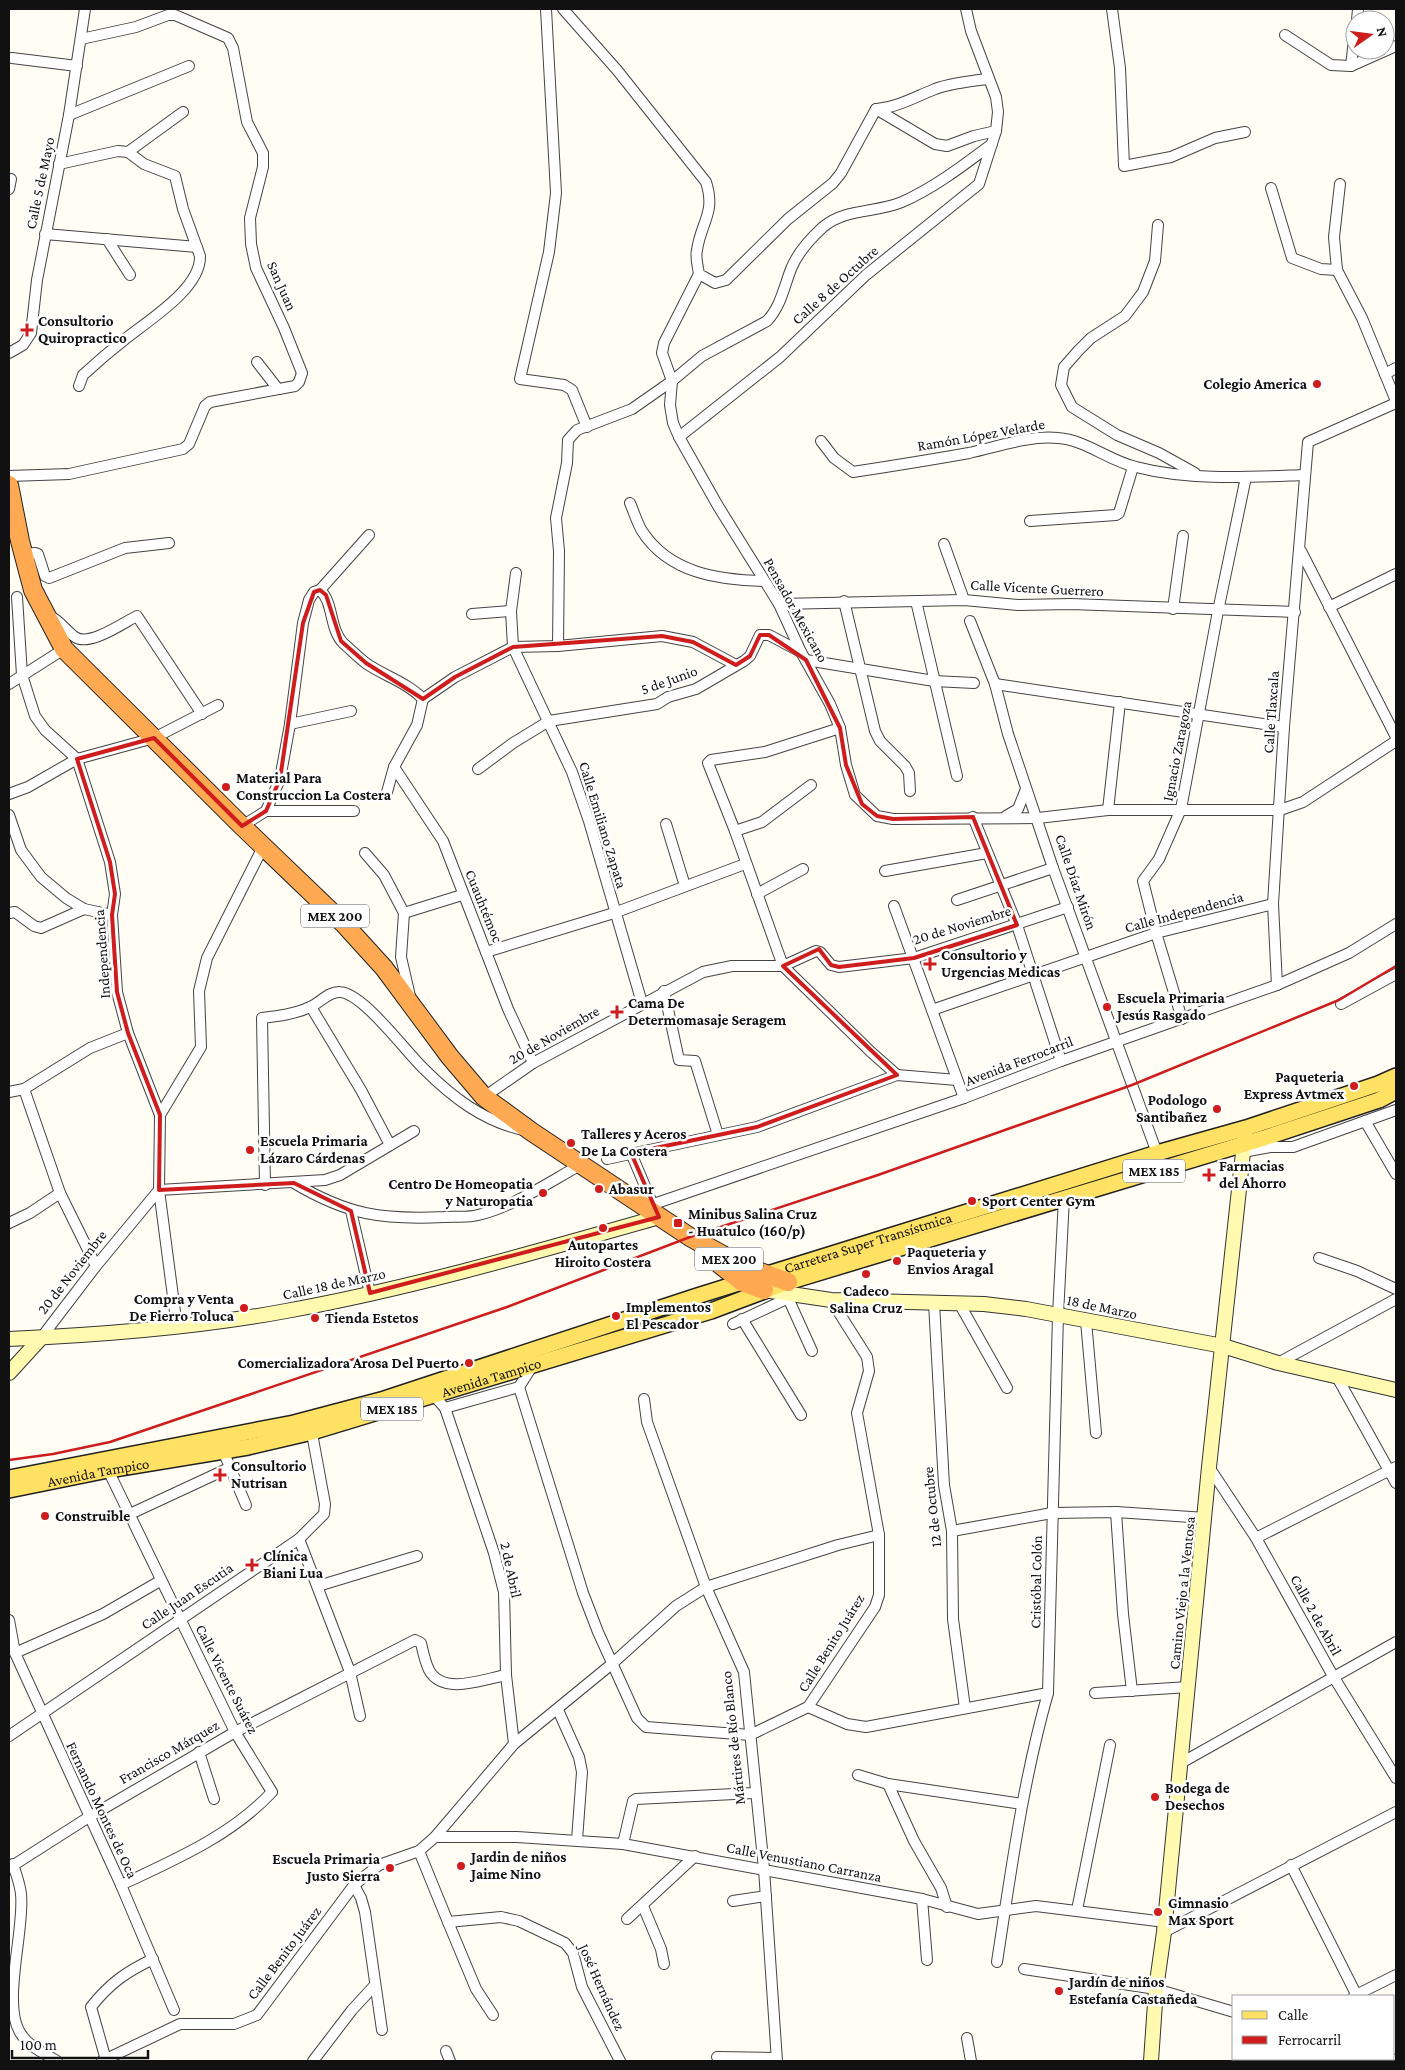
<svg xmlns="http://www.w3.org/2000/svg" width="1405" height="2070" font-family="'Crimson Pro',serif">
<rect width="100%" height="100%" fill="#fffdf4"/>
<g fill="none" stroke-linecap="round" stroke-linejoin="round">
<g stroke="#444" stroke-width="12">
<g id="street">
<polyline points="546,9 556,193 549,252 520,379 564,385 572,390 587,427"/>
<path d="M563,9L617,70L706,182C716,213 701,222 697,250C695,257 698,267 699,274L715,283L726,280L788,219L833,183L841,173L876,109"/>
<polyline points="1112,9 1120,68 1124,166 1171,157 1215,138 1245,132"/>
<polyline points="1357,20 1358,9"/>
<polyline points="1285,35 1331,65 1351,66 1396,46"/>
<polyline points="12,58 77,66"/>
<polyline points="1351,66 1355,31"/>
<polyline points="876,109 935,144 947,146 974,136 996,131"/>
<path d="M877,109C898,107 915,97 935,89C952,83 971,81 988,79"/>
<polyline points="69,115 189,66"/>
<polyline points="128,152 183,112"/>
<path d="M59,164L118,151L128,152L144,164L175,176L183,209L200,256C201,289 147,321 124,340C110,351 96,363 83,375L79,386"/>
<polyline points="1340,184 1334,237 1337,270 1362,318 1396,401"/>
<polyline points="1271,188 1292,258 1321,269 1337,270"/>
<polyline points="9,189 11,179"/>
<polyline points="1158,225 1155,261 1143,292 1125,316 1091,338 1078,351 1064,367 1061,385 1072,407 1117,435 1159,453 1195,473"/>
<polyline points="45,234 197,247"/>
<polyline points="107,239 130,275"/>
<polyline points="699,274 664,343 662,353 672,381 670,405 673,423 679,437 718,506 779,604 801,652 830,704 840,728 846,765 855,795 877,816 893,819 1038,818 1108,810 1280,810 1303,802 1396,741"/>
<polyline points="9,353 23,345 31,333 37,280 69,115 85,9"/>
<polyline points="257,362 278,389"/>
<polyline points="1385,374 1396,368"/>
<polyline points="679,437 780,357 866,275 979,184 996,131 998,112 996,97 971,31 966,9"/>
<path d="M821,441L834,458L853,472C892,466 930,460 969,453C997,447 1029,435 1058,438C1086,440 1109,461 1136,467C1190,481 1250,477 1305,475"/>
<polyline points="9,476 69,474 183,449 189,444 205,406 210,402 295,386 299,382 302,373 284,328 256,268 251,244 250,218 263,167 263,153 247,122 233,48 228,38 175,15 168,15 136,27 81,39"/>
<path d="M630,503C634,512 637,523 642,531C669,573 718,580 764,581"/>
<polyline points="1030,521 1116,515 1119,513 1133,467"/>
<polyline points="944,544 964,600"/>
<polyline points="1301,551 1396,737"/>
<polyline points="23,554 35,553 38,554 45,576 49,578 125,548 169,543"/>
<polyline points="516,573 511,611 513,647 572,772 589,821 642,1003"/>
<path d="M320,590C334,603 329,628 343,643C351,650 359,658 367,664C385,676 408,683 423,699L417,725L394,767L387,792"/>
<polyline points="320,590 369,535"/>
<polyline points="17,597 22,675 35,716 45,730 77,759 110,862 115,894 112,915 117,992 128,1033 160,1115 159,1190 177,1327"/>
<polyline points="844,601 875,731 880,741 905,766 909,773 910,791"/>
<polyline points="916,601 957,776"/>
<polyline points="779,604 964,600 1018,605 1071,604 1295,612"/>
<polyline points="1329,607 1396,574"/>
<polyline points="1173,609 1183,536"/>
<polyline points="472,614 511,611"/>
<path d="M48,615C60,620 65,630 75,637C89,647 123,623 137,616L202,714"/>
<polyline points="970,621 995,684 1008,734 1053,868 1157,1153"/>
<path d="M558,646L559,551L556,518L567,463L568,440L577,430L632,409L672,381L702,356L767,321C781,306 784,287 791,269C797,254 811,238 823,227C846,208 876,213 902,202C934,188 964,165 992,144"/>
<polyline points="806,660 934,681 974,683"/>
<polyline points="9,684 64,649"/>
<polyline points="995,684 1284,727"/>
<polyline points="423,699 455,677 513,647 558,646 662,636 693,642 736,665"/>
<polyline points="290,724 351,711"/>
<polyline points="840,728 765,752 711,760 708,763 735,831 783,966 871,1052 897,1075"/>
<polyline points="394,767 443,841 508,1009 533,1063"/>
<polyline points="478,769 513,743 549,721 657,704 668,697 696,689 744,661 750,656 760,635 769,635 801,652"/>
<polyline points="9,794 28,787 77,759 154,738 218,705"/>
<polyline points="1108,810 1120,702"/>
<polyline points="266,811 354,811"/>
<polyline points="9,815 21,850 41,877 66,898 84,909 112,915"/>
<polyline points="1006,816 1018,809 1026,789"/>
<polyline points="973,817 1017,925 1061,1061"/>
<polyline points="666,824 685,886"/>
<polyline points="242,826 266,811 280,779 290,724 303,623 309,600 314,592 320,590"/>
<polyline points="735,831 762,822 811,785"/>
<polyline points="365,853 384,875 404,913 401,957 410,996"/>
<polyline points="885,871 987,853"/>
<polyline points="757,894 803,869"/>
<polyline points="957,900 1053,868"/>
<polyline points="894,906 964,1098"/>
<polyline points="9,913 15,912 34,926 41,928 84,909"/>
<polyline points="404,913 462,895"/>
<polyline points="486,952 614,913 745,864"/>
<polyline points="1277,985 1273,904 1284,727 1308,442 1396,403"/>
<polyline points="664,991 679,1060 695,1061 718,1135"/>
<polyline points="1341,1004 1396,974"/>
<polyline points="311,1007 361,1090 390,1145"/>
<polyline points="932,1010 1156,933 1273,904"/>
<polyline points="1182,1019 1156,933 1143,881 1159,859 1181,809 1218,611 1246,477"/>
<polyline points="24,1089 60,1193 96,1266"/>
<polyline points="9,1092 24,1089 90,1048 128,1033"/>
<polyline points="484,1097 533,1063 703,972 732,966 783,966 816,951 820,952 831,965 839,967 914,958 1068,907"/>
<polyline points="160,1115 201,1047 199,991 207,958 263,847"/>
<polyline points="1365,1121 1396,1174"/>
<polyline points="1243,1152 1270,1147 1293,1147 1396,1110"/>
<polyline points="631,1153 653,1205"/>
<polyline points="607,1159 757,1127 897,1075 957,1080"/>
<path d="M294,1183C348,1215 382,1220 444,1217C455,1216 468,1218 478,1215C515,1206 549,1182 582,1164"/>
<path d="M265,1185L262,1018C279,1016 295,1014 310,1007C320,1003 329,991 340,992C363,993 406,1052 424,1069C452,1097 483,1121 523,1130"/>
<polyline points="645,1207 964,1098 1061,1061 1277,985 1349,953 1396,924"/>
<polyline points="351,1211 370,1293"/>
<polyline points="9,1223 30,1213 60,1193"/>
<polyline points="1319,1258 1357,1271 1396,1289"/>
<polyline points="788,1298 812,1351"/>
<polyline points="934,1303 944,1485 952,1531 953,1619 965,1708"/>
<polyline points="959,1303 1007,1388"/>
<polyline points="742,1319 801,1415"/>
<polyline points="1086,1321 1096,1433"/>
<polyline points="733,1324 795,1295"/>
<polyline points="41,1338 96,1266 159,1190 325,1180 340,1175 414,1131"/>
<polyline points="1278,1363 1396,1299"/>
<polyline points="1337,1377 1396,1483"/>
<polyline points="519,1387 583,1593 598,1632 637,1718 646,1727 750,1735 808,1707 875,1607 879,1595 879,1535 857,1413 869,1371 867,1357 831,1300"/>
<polyline points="435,1397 445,1408 519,1387 533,1365"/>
<polyline points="644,1399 647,1422 706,1587 744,1672 764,1869 777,2061"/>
<polyline points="445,1408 494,1553 504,1592 506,1675 514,1744"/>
<polyline points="221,1446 246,1505"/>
<polyline points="1209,1467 1256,1538 1333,1676 1396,1778"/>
<path d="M108,1470L235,1732L272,1792C231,1836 174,1860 121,1885"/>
<polyline points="1116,1512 1123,1614 1132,1691"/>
<polyline points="130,1514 229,1468"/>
<polyline points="952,1531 1052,1513 1116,1512 1206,1518"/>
<polyline points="1256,1538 1396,1467"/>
<polyline points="299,1539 350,1672 360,1716"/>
<polyline points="318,1586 417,1556"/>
<polyline points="9,1620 15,1653 121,1885 174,2010"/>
<polyline points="15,1653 103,1614 160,1581"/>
<polyline points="1095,1693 1189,1687"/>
<polyline points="808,1707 847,1724 866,1727 1048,1693"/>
<polyline points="558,1710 579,1757 582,1772 577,1840"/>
<polyline points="9,1736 299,1539 324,1514 325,1504 311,1428"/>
<polyline points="199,1752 214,1799"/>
<polyline points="1181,1763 1396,1642"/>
<polyline points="858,1775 888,1784 1022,1804"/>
<polyline points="888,1784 914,1841 941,1888 947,1907"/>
<polyline points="435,1837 517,1837 623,1844 922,1899 978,1914 1036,1906 1165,1922"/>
<polyline points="623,1844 633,1801 636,1799 754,1793"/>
<polyline points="419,1851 448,1922 501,1917 519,1921 565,1943 573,1953 582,1987 620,2061"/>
<path d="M13,1864C16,1874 20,1884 21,1894C25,1930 1,2005 21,2034C29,2047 44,2053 57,2061"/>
<polyline points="1291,1865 1357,1996"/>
<path d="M9,1868L89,1817L235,1732L415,1640L421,1643C423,1652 425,1662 429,1670C443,1696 484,1679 506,1675"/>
<polyline points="354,1885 361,1898 365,1912 382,2030"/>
<polyline points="922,1899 927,1960"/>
<polyline points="733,1901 766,1896"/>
<polyline points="643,1906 661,1949 664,1964"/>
<polyline points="1077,1910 1110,1745"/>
<polyline points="627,1919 695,1856"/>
<polyline points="448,1922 476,1989 493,2015"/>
<polyline points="1164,1932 1396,1812"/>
<path d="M997,1962C1011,1871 1023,1781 1048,1693L1058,1315L1064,1198"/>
<polyline points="1024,1969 1156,1989 1234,2012"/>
<polyline points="1354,1996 1396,1975"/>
<polyline points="967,2038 971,2061"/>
<polyline points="446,2051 450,2061"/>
<polyline points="717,2057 776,2058"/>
<polyline points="1392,2059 1393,2061"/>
<path d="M106,2060L91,2007C110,1983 126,1972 153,1959"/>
<polyline points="102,2061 180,2024 234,2024 257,2015 354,1885 379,1865 419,1851 435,1837 514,1744 613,1663 676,1606 706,1587 838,1545 879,1535"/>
<polyline points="313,2061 352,2010 375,1985"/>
</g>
</g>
<g stroke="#333" stroke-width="16">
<g id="secondary">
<polyline points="764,1290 831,1300 984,1304 1026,1309 1223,1346 1278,1363 1396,1390"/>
<path d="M9,1339C101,1335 195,1328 286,1311C412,1288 536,1252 659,1217"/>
<polyline points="9,1373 41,1338"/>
<polyline points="1151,2061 1156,1989 1164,1932 1209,1467 1245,1134"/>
</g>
</g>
<g stroke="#222" stroke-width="18">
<g id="primary">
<path id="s1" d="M9,1478L294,1423L381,1400L697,1296L1157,1153L1246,1128L1378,1084L1396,1076"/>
<path id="s2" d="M9,1490L108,1470L248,1447L312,1432L711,1311L788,1282L1264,1138L1379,1100L1396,1091"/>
</g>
</g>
<g stroke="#222" stroke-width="20">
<g id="highway">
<polyline points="9,485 20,541 33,590 64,649 242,826 344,924 384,968 450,1057 484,1097 532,1132 690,1237 741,1265 788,1282"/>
<polyline points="708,1255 742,1282 764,1290"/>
</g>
</g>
<use href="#street" stroke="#fff" stroke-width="10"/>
<use href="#secondary" stroke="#fffaaf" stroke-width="14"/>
<use href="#primary" stroke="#ffe264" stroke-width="15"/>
<use href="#highway" stroke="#ffaa52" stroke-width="18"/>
<polyline stroke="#ce1d1c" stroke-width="2.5" points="9,1460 53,1454 110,1442 507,1307 690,1237 878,1175 1132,1085 1339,1000 1396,966"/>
</g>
<path fill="none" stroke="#ce1d1c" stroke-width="4" stroke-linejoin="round" d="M320,590L326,595L341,641L366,663L423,699L455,677L513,647L662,636L693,642L736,665L750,656L760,635H769L806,660L840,728L846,765L862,804L877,816L893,819L973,817L1017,925L914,958L839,967L831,965L819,949L783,966L897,1075L757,1127L631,1153L659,1217L370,1293L351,1211L294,1183L159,1190L160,1115L128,1033L117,992L112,915L115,894L110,862L77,759L154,738L242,826L266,811L280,779L303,623L314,592Z"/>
<g fill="#ce1d1c" stroke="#fff" stroke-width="2">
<path d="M24.5 322.5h5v5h5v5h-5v5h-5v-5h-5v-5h5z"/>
<circle cx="1317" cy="384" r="5"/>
<circle cx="226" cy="787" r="5"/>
<path d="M927.5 956.5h5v5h5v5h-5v5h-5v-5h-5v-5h5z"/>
<circle cx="1107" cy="1007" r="5"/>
<path d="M614.5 1004.5h5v5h5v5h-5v5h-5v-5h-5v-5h5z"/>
<circle cx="1354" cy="1086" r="5"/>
<circle cx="1217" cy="1109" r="5"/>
<circle cx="571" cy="1143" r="5"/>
<circle cx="250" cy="1150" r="5"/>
<path d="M1206.5 1167.5h5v5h5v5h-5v5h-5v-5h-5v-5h5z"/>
<circle cx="599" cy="1189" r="5"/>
<circle cx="543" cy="1193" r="5"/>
<circle cx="972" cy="1201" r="5"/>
<rect x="673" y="1218" width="10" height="10" rx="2.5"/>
<circle cx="603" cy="1228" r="5"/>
<circle cx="897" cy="1261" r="5"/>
<circle cx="866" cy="1274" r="5"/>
<circle cx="244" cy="1308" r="5"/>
<circle cx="616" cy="1316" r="5"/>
<circle cx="315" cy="1318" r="5"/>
<circle cx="469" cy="1363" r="5"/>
<path d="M217.5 1467.5h5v5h5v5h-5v5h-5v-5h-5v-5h5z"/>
<circle cx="45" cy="1516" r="5"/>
<path d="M249.5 1557.5h5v5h5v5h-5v5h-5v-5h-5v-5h5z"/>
<circle cx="1155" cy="1797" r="5"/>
<circle cx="461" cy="1866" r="5"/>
<circle cx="390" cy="1868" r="5"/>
<circle cx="1158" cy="1912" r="5"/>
<circle cx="1059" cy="1991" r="5"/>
</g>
<g text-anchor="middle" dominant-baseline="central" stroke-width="5" stroke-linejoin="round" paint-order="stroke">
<g fill="#fff" stroke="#585858" stroke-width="1">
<rect x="301" y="904.5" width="68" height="23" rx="4"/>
<rect x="1123" y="1159.5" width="62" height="23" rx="4"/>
<rect x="695" y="1247.5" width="68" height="23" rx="4"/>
<rect x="361" y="1397.5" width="62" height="23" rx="4"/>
</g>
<g font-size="14" font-weight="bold" fill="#111">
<text x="335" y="916">MEX 200</text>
<text x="1154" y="1171">MEX 185</text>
<text x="729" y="1259">MEX 200</text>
<text x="392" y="1409">MEX 185</text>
</g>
<g font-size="15" fill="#111" stroke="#fff">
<text transform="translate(40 183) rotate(-78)">Calle 5 de Mayo</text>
<text transform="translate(835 285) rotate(-42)">Calle 8 de Octubre</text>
<text transform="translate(282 286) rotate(66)">San Juan</text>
<text transform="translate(981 435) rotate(-10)">Ramón López Velarde</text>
<text transform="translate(1037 588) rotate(3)">Calle Vicente Guerrero</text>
<text transform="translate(796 610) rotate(61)">Pensador Mexicano</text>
<text transform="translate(669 680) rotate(-20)">5 de Junio</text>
<text transform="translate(1271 712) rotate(-86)">Calle Tlaxcala</text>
<text transform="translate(1177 751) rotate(-79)">Ignacio Zaragoza</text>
<text transform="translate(603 825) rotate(73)">Calle Emiliano Zapata</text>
<text transform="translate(1076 882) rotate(71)">Calle Díaz Mirón</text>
<text transform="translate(484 906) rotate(68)">Cuauhtémoc</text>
<text transform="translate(1184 912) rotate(-15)">Calle Independencia</text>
<text transform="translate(962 925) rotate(-17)">20 de Noviembre</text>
<text transform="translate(102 954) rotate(-94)">Independencia</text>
<text transform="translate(554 1035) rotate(-30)">20 de Noviembre</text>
<text transform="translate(1019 1061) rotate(-21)">Avenida Ferrocarril</text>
<text stroke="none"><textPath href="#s1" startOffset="892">Carretera Super Transístmica</textPath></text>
<text transform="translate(72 1272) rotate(-52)">20 de Noviembre</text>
<text transform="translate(334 1284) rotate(-12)">Calle 18 de Marzo</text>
<text transform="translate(1102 1307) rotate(12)">18 de Marzo</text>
<text stroke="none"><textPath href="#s2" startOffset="496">Avenida Tampico</textPath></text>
<text stroke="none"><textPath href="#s2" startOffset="91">Avenida Tampico</textPath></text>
<text transform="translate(932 1507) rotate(-96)">12 de Octubre</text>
<text transform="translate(511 1570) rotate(78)">2 de Abril</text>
<text transform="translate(1036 1582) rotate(-89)">Cristóbal Colón</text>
<text transform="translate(1182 1593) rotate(-84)">Camino Viejo a la Ventosa</text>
<text transform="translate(187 1596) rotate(-34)">Calle Juan Escutia</text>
<text transform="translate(1316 1615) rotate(61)">Calle 2 de Abril</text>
<text transform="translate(831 1643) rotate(-58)">Calle Benito Juárez</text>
<text transform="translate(227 1679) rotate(63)">Calle Vicente Suárez</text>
<text transform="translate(733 1738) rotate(-96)">Mártires de Río Blanco</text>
<text transform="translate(169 1752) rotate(-30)">Francisco Márquez</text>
<text transform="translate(102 1810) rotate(65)">Fernando Montes de Oca</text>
<text transform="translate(804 1862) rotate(11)">Calle Venustiano Carranza</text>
<text transform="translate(284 1953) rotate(-53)">Calle Benito Juárez</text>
<text transform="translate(602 1987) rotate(66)">José Hernández</text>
</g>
<g font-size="15" font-weight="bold" fill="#111" stroke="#fff" text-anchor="start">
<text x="38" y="321">Consultorio<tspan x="38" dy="17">Quiropractico</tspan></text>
<text x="1307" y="384" text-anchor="end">Colegio America</text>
<text x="236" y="778">Material Para<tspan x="236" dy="17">Construccion La Costera</tspan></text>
<text x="941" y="955">Consultorio y<tspan x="941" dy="17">Urgencias Medicas</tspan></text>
<text x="1117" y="998">Escuela Primaria<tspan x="1117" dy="17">Jesús Rasgado</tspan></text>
<text x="628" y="1003">Cama De<tspan x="628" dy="17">Determomasaje Seragem</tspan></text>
<text x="1344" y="1077" text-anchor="end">Paqueteria<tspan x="1344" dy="17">Express Avtmex</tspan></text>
<text x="1207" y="1100" text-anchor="end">Podologo<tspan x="1207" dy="17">Santibañez</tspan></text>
<text x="581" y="1134">Talleres y Aceros<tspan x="581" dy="17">De La Costera</tspan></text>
<text x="260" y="1141">Escuela Primaria<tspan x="260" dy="17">Lázaro Cárdenas</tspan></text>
<text x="1219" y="1166">Farmacias<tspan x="1219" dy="17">del Ahorro</tspan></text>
<text x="533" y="1184" text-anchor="end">Centro De Homeopatia<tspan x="533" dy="17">y Naturopatia</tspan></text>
<text x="609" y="1189">Abasur</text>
<text x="982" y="1201">Sport Center Gym</text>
<text x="688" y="1214">Minibus Salina Cruz<tspan x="688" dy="17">- Huatulco (160/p)</tspan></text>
<text x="603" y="1245" text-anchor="middle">Autopartes<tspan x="603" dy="17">Hiroito Costera</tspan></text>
<text x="907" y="1252">Paqueteria y<tspan x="907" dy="17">Envios Aragal</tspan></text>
<text x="866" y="1291" text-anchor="middle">Cadeco<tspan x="866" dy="17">Salina Cruz</tspan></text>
<text x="234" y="1299" text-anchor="end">Compra y Venta<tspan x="234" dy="17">De Fierro Toluca</tspan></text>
<text x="626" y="1307">Implementos<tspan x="626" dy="17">El Pescador</tspan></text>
<text x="325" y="1318">Tienda Estetos</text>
<text x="459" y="1363" text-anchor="end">Comercializadora Arosa Del Puerto</text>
<text x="231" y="1466">Consultorio<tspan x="231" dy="17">Nutrisan</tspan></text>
<text x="55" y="1516">Construible</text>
<text x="263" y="1556">Clínica<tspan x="263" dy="17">Biani Lua</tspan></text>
<text x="1165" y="1788">Bodega de<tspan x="1165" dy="17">Desechos</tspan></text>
<text x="471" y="1857">Jardin de niños<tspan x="471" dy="17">Jaime Nino</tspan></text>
<text x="380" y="1859" text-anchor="end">Escuela Primaria<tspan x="380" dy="17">Justo Sierra</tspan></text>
<text x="1168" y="1903">Gimnasio<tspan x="1168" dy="17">Max Sport</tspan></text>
<text x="1069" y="1982">Jardín de niños<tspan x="1069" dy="17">Estefanía Castañeda</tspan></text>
</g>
</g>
<rect width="1405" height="2070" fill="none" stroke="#111111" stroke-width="20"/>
<rect x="1232" y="1995" width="162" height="65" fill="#ffffff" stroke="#a0a0a0"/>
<rect x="1242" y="2011" width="25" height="8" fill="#ffe264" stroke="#a0a0a0"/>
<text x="1278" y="2020" font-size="15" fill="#111111">Calle</text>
<rect x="1242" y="2036" width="25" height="8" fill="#ce1d1c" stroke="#a0a0a0"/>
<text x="1278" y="2045" font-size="15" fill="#111111">Ferrocarril</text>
<g transform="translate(1370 35) rotate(76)"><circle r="24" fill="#ffffff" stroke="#a0a0a0"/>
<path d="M0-4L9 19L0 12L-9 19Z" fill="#ce1d1c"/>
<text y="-8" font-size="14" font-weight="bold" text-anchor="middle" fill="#111111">N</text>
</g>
<path d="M12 2050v8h136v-8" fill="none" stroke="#111111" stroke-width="2.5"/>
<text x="20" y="2050" font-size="15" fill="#111111" stroke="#ffffff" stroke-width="4" paint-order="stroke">100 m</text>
</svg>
